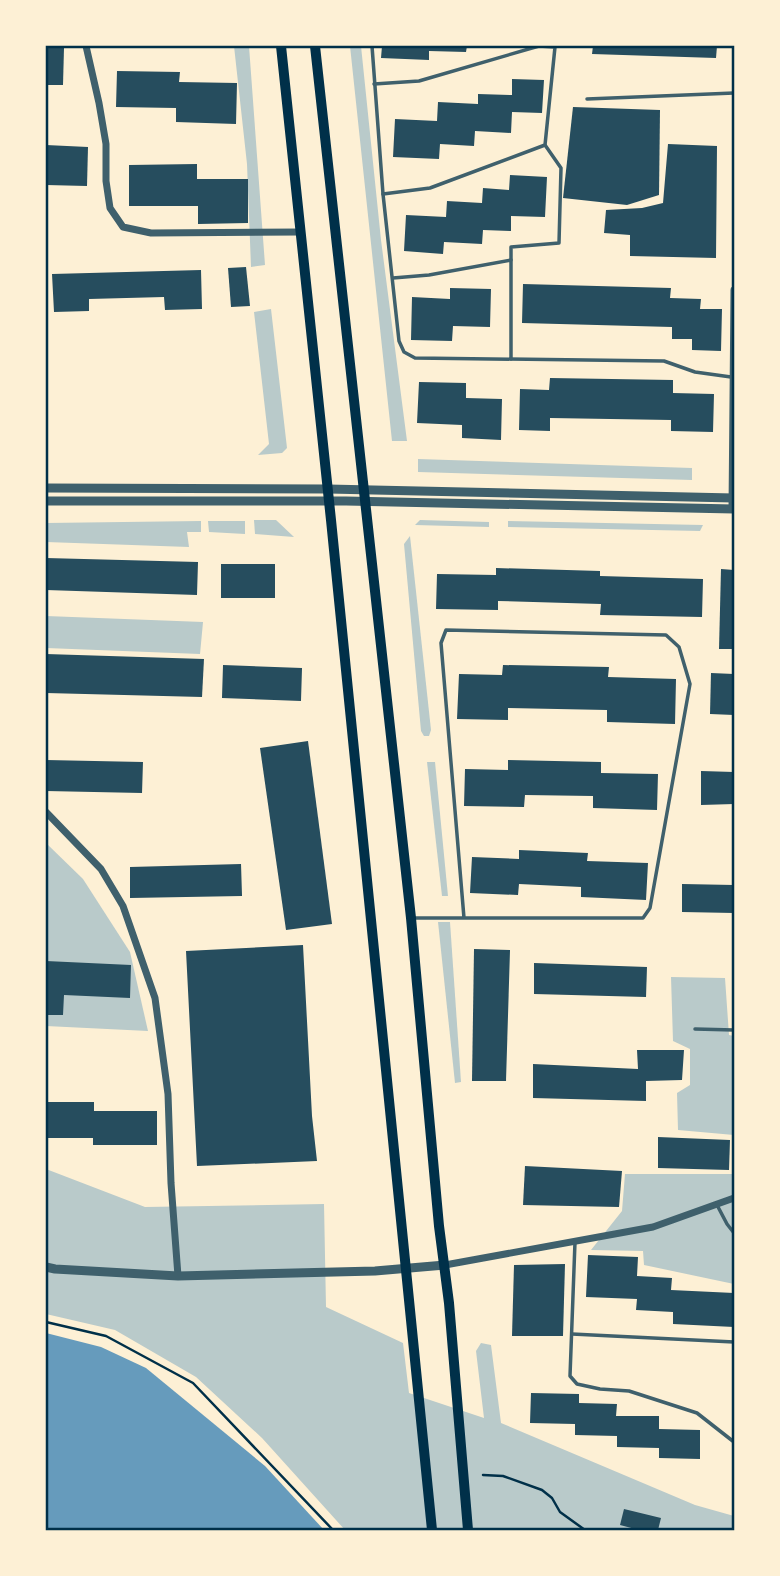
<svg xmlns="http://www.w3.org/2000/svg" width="780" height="1576" font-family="Literata,serif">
<rect width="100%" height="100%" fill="#fdf0d5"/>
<g fill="#b9caca">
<polygon points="234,46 249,46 265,265 251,267 247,164"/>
<polygon points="350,46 361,46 381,240 407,441 392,441"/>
<polygon points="271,309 287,448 282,453 258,455 269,444 254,312"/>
<polygon points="418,459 692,468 692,480 418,472"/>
<polygon points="254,520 276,520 294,537 255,534"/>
<polygon points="420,520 489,522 489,527 415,525"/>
<polygon points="201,521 201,532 187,532 189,547 46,542 46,523"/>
<polygon points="208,521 245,521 245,534 209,532"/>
<polygon points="508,521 703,525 700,531 508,527"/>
<polygon points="410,536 431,730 429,736 424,736 421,731 404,544"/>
<polygon points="46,616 203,622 200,654 46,648"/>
<polygon points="427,762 435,762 448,896 442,896"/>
<polygon points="46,843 83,879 130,952 148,1031 46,1026"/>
<polygon points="438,922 450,922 461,1082 455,1083"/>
<polygon points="671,977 725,978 729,1035 734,1036 734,1284 644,1265 643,1251 591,1250 622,1211 625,1174 733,1174 734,1135 678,1130 677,1093 690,1085 690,1049 673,1041"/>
<polygon points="46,1169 145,1207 324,1204 326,1307 403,1343 409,1393 484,1418 476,1351 481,1343 491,1345 501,1423 695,1505 734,1516 734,1530 345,1530 262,1438 196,1377 115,1330 46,1314"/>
</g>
<polygon fill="#669bbc" points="46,1333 101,1347 146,1368 265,1466 324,1530 46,1530"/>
<g fill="#264d5e">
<polygon points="382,46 467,46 466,52 429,51 429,60 381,58"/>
<polygon points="593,46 717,46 716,58 592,54"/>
<polygon points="46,47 64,48 63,85 46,85"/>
<polygon points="117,71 180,72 179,82 237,83 236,124 176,122 176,108 116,107"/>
<polygon points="512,79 544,80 542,113 512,112 511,133 475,131 474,146 440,144 439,159 393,157 395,119 437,121 438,102 478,104 478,94 512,95"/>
<polygon points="573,107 660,110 659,195 627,205 563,198"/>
<polygon points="668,144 717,146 716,258 630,256 630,235 604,233 606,210 642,208 663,203"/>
<polygon points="46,145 88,147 87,186 46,185"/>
<polygon points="197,164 197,179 248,179 248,223 198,224 198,206 129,206 129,165"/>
<polygon points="510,175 547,177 545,217 511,216 511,231 483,230 482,244 444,242 443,254 404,251 406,215 446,217 447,201 482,203 483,188 509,190"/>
<polygon points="246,267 250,306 231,307 228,268"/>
<polygon points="201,270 202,309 165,310 164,297 89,299 89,311 54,312 52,274"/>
<polygon points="523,284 671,288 670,298 701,299 700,309 722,309 721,351 692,350 692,339 672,339 672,327 522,323"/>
<polygon points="450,288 491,289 490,327 453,326 452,341 411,340 412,297 450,299"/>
<polygon points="550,378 673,380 673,393 714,394 713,432 671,431 671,420 550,418 550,431 519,430 520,389 549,390"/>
<polygon points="419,382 466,383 466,398 502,399 501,440 462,438 462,425 417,423"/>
<polygon points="46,558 198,562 197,595 46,590"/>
<rect x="221" y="564" width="54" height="34"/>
<polygon points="496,568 600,571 600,576 703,579 702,617 600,615 601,604 498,601 498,610 436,609 437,574 496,575"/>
<polygon points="721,569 734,570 734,649 719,649"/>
<polygon points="46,654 204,659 202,697 46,693"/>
<polygon points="223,665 302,668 301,701 222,698"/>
<polygon points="503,665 609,667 608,677 676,679 675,724 607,722 607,710 508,708 508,720 457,719 459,674 502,675"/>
<polygon points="711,673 734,674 734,715 710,714"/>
<polygon points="308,741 332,924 286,930 260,748"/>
<polygon points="46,760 143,762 142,793 46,791"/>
<polygon points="508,760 601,762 601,773 658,774 657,810 593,808 593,796 525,795 524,807 464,806 465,769 508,770"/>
<polygon points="701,771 734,772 734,804 701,805"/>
<polygon points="519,850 588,853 587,861 648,863 646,900 581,897 581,887 519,884 518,895 470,893 472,857 519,859"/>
<polygon points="241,864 242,896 130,898 130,867"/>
<polygon points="682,884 734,885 734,913 682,912"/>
<polygon points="303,945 312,1116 317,1161 197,1166 186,951"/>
<polygon points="474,949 510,950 506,1081 472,1081"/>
<polygon points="46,961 131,965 130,998 64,995 63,1015 46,1015"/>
<polygon points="534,963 647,967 646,997 534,994"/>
<polygon points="637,1050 684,1050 682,1080 646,1081 646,1101 533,1098 533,1064 638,1069"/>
<polygon points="46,1102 94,1102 94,1111 157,1111 157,1145 93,1145 93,1138 46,1138"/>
<polygon points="658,1137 730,1140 729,1170 658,1168"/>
<polygon points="525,1166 622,1171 619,1207 523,1205"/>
<polygon points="588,1255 638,1257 637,1276 672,1278 671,1290 734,1293 734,1327 673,1324 673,1312 636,1310 637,1299 586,1297"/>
<polygon points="565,1264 563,1336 512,1336 514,1265"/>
<polygon points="531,1393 579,1394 579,1403 617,1404 616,1416 659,1416 659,1429 700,1430 700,1459 659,1458 659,1448 617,1447 617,1436 575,1435 575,1424 530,1423"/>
<polygon points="624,1509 661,1518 658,1530 639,1530 620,1525"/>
</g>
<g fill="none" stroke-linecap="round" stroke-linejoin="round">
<g stroke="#003049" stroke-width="2.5">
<polyline points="46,1322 106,1336 193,1383 333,1530"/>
<polyline points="483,1475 503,1476 542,1490 552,1498 560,1512 585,1530"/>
</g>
<g stroke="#3f606c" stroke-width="3.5">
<polyline points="372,46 383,194 399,341 404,352 415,358 664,361 695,372 731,377"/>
<polyline points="374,84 419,81 539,46 555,47 545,145 430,188 383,194"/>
<polyline points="587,99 734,93"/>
<polyline points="511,260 511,247 559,243 561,168 545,145"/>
<polyline points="393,278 429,275 511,260 511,359"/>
<polyline points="414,918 643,918 650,908 690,684 679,647 666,635 446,630 441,643 464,918"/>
<polyline points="695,1029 734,1030"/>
<polyline points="717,1205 727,1224 734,1233"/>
<polyline points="575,1242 570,1376 577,1384 600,1389 629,1391 697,1413 734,1442"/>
<polyline points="572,1334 734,1342"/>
</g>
<g stroke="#3f606c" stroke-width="7">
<polyline points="86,46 99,103 106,144 106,181 110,208 123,227 151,233 301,232"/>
<polyline points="732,509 734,290"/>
<polyline points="46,812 101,869 123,906 155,998 168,1094 171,1183 178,1276"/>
<polyline points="445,1265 653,1227 734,1198"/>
</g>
<g stroke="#3f606c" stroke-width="9">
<polyline points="46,488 328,489 734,498"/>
<polyline points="46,501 346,501 734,509"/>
<polyline points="46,1267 55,1269 178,1276 375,1271 445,1265"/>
</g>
<g stroke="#003049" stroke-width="10">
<polyline points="281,46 331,520 432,1530"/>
<polyline points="315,46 411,918 439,1226 449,1303 468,1530"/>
</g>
</g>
<rect width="780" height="1576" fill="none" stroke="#fdf0d5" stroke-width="94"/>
<rect x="47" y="47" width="686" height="1482" fill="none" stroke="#003049" stroke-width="2.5"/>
</svg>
